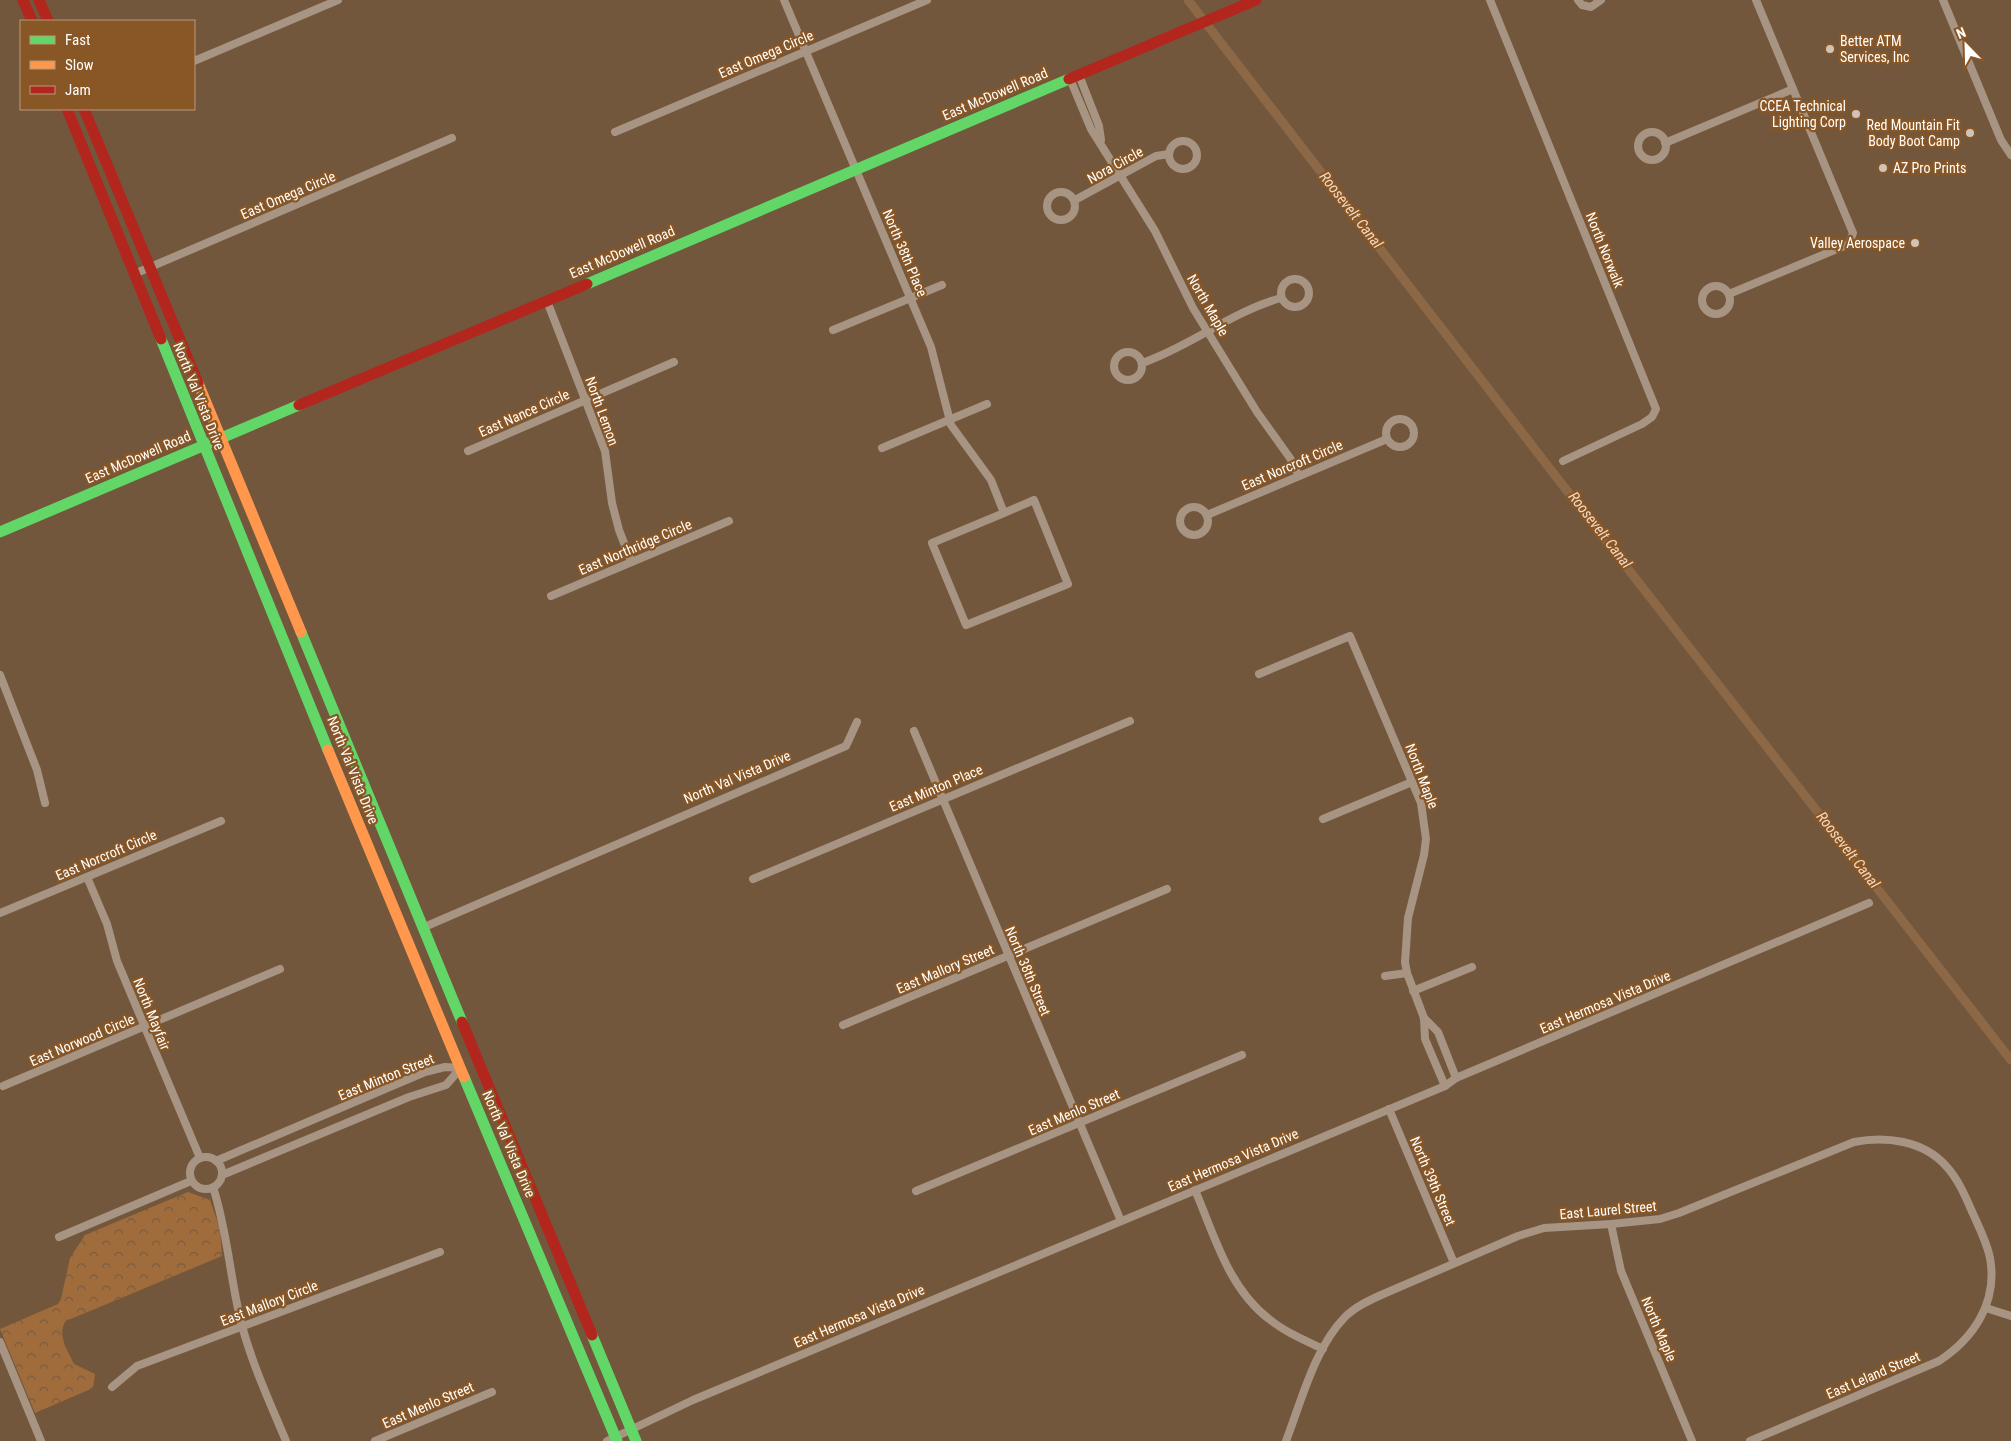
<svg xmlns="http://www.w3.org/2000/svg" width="2011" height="1441" font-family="'Roboto Condensed',sans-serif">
<defs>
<pattern id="forest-crowns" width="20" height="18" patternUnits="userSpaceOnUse" patternTransform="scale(1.25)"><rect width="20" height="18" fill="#a16c3c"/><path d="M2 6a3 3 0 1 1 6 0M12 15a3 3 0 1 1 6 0" fill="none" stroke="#765c44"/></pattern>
</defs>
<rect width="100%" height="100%" fill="#72573c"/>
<path fill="url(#forest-crowns)" d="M188,1192L210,1200L220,1229L222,1256L66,1321C56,1334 68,1351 74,1364L95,1374L93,1388L35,1413L0,1329L58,1304L61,1299L70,1258L85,1235Z"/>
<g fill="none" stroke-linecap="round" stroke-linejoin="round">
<polyline stroke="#8c6847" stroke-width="9" points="1188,0 1554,474 2011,1060"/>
<g stroke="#a79483" stroke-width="8">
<polyline points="784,0 931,347 951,425 991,480 1004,513 1034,500 1068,584 966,625 932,543 1004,513"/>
<polyline points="1490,0 1656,409 1652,417 1642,424 1563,461"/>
<polyline points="1578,0 1582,5 1591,7 1601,0"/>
<polyline points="1943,0 2001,140 2011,155"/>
<polyline points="194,61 338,0"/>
<polyline points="1079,75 1099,126 1101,140"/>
<polyline points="1070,79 1091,129 1155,231 1193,308 1257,412 1290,458 1299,476"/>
<polyline points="615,132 927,0"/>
<circle cx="1652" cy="146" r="14"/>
<circle cx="1183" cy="155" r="14"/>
<polyline points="1665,143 1793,89"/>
<circle cx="1061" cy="206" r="14"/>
<polyline points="1075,200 1156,156 1169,154"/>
<polyline points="134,274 452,138"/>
<circle cx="1295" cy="293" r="14"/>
<circle cx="1716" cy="300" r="14"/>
<polyline points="1729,294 1849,244 1853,233 1756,0"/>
<polyline points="547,301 605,451 612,503 619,530 631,561"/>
<polyline points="833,330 942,285"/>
<circle cx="1128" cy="366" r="14"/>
<path d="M1142,363C1191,346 1231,312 1281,298"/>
<circle cx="1400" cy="433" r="14"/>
<polyline points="882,448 987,404"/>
<polyline points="468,451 674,362"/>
<circle cx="1194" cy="521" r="14"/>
<polyline points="1207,515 1387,439"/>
<polyline points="551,596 729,521"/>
<polyline points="1259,674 1350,636 1421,803 1426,839 1424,855 1408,918 1405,962 1407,973 1424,1018 1425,1039 1445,1086"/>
<polyline points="0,675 37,770 45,803"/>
<polyline points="914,731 1121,1221"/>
<polyline points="1323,819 1412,782"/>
<polyline points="87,877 107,924 117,961 200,1158"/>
<polyline points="753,879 1130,721"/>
<polyline points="0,913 221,821"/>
<polyline points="422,928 846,746 857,722"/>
<polyline points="1385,976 1407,973"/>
<polyline points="1413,991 1472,967"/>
<polyline points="1424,1018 1438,1032 1456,1078"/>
<polyline points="843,1025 1167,889"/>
<polyline points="3,1086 280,969"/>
<polyline points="1389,1109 1454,1263"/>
<circle cx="206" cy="1173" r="16"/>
<polyline points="216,1161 425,1072 445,1067 461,1068"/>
<polyline points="222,1175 409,1097 446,1085 461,1068"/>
<path d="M213,1187C228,1233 230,1280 242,1326C253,1366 270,1403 286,1441"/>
<path d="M1195,1190C1214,1234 1228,1288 1269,1319C1285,1332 1304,1340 1323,1349"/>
<polyline points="916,1191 1242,1055"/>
<polyline points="1611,1224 1621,1271 1692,1441"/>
<polyline points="59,1237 191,1181"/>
<polyline points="1986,1308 2011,1316"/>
<polyline points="0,1342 41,1441"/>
<polyline points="112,1387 137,1366 440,1252"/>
<polyline points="375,1441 492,1392"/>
<polyline points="607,1441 693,1400 1445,1086 1456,1078 1869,903"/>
<path d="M1286,1441C1301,1402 1315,1347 1345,1317C1355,1307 1368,1301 1381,1295L1518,1236L1544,1228L1611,1224L1660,1219L1679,1213L1854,1142C1885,1136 1923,1140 1946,1166C1959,1180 1966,1198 1974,1216C1980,1229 1987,1243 1990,1258C1998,1302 1974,1338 1939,1361L1750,1441"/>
</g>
<g stroke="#63d668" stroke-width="11">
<polyline points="587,284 1069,79"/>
<polyline points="161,339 328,750"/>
<polyline points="0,532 299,405"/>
<polyline points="301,632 462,1022"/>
<polyline points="464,1077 617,1441"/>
<polyline points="592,1335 636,1441"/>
</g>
<g stroke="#ff974d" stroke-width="11">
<polyline points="198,383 301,632"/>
<polyline points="328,750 464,1077"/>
</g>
<g stroke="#b3261e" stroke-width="11">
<polyline points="23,0 32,21"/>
<polyline points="39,0 48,21"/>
<polyline points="1069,79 1256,0"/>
<polyline points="67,109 161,339"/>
<polyline points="84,109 198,383"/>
<polyline points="299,405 587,284"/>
<polyline points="462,1022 592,1335"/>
</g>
</g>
<g fill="#cec4bb" stroke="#895625" stroke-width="2">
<circle cx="1830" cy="49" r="5"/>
<circle cx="1856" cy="114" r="5"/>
<circle cx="1970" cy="133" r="5"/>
<circle cx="1883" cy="168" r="5"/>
<circle cx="1915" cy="243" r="5"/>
</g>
<g text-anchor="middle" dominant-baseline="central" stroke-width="4.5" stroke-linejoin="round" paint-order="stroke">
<g font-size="14" fill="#fff" stroke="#895625" text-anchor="end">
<text x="1840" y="41" text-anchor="start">Better ATM<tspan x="1840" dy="16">Services, Inc</tspan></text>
<text x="1846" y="106">CCEA Technical<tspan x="1846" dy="16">Lighting Corp</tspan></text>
<text x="1960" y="125">Red Mountain Fit<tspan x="1960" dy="16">Body Boot Camp</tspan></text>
<text x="1893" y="168" text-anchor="start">AZ Pro Prints</text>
<text x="1905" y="243">Valley Aerospace</text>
</g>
<g font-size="14" fill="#fff" stroke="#895625">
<text transform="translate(766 54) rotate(-23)">East Omega Circle</text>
<text transform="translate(995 94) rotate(-23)">East McDowell Road</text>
<text transform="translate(1115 165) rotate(-29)">Nora Circle</text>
<text transform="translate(288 195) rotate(-23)">East Omega Circle</text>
<text transform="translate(1605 250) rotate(68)">North Norwalk</text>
<text transform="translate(622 252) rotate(-23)">East McDowell Road</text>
<text transform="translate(905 253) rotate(67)">North 38th Place</text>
<text transform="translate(1208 305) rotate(60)">North Maple</text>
<text transform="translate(199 396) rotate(68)">North Val Vista Drive</text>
<text transform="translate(602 411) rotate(70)">North Lemon</text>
<text transform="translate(524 413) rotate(-24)">East Nance Circle</text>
<text transform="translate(138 457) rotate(-23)">East McDowell Road</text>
<text transform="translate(1292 465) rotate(-23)">East Norcroft Circle</text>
<text transform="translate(635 547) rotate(-23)">East Northridge Circle</text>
<text transform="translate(353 770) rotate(68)">North Val Vista Drive</text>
<text transform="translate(1422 776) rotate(69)">North Maple</text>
<text transform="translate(737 777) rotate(-23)">North Val Vista Drive</text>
<text transform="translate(936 788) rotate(-23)">East Minton Place</text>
<text transform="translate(106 855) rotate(-23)">East Norcroft Circle</text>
<text transform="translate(945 969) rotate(-23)">East Mallory Street</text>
<text transform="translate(1028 971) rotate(67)">North 38th Street</text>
<text transform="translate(1605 1002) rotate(-23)">East Hermosa Vista Drive</text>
<text transform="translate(152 1014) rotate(68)">North Mayfair</text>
<text transform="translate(82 1040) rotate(-23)">East Norwood Circle</text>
<text transform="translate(386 1077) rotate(-22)">East Minton Street</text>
<text transform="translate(1074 1112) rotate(-23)">East Menlo Street</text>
<text transform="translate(509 1144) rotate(67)">North Val Vista Drive</text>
<text transform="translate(1233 1160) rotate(-23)">East Hermosa Vista Drive</text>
<text transform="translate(1433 1181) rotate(67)">North 39th Street</text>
<text transform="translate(1608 1210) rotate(-5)">East Laurel Street</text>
<text transform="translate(269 1303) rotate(-21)">East Mallory Circle</text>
<text transform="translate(859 1316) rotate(-23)">East Hermosa Vista Drive</text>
<text transform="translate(1659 1329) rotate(67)">North Maple</text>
<text transform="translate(1873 1375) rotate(-23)">East Leland Street</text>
<text transform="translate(428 1405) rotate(-23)">East Menlo Street</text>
</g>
<g font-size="15" font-style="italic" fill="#f2d9c4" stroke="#895625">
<text transform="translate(1351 210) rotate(52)">Roosevelt Canal</text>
<text transform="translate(1600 530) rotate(52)">Roosevelt Canal</text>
<text transform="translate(1848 850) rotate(52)">Roosevelt Canal</text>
</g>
</g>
<rect x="20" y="20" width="175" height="90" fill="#895625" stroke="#b89a7c"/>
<rect x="30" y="36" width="25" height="8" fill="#63d668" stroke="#b89a7c"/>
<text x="65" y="45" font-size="15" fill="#ffffff">Fast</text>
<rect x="30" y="61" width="25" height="8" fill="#ff974d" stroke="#b89a7c"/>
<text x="65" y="70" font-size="15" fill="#ffffff">Slow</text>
<rect x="30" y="86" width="25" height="8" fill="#b3261e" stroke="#b89a7c"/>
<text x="65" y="95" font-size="15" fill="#ffffff">Jam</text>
<g transform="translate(1966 45) rotate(337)" stroke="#895625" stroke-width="4" paint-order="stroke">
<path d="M0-4L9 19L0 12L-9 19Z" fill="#ffffff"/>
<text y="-8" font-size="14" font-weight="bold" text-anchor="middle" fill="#ffffff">N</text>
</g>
</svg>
